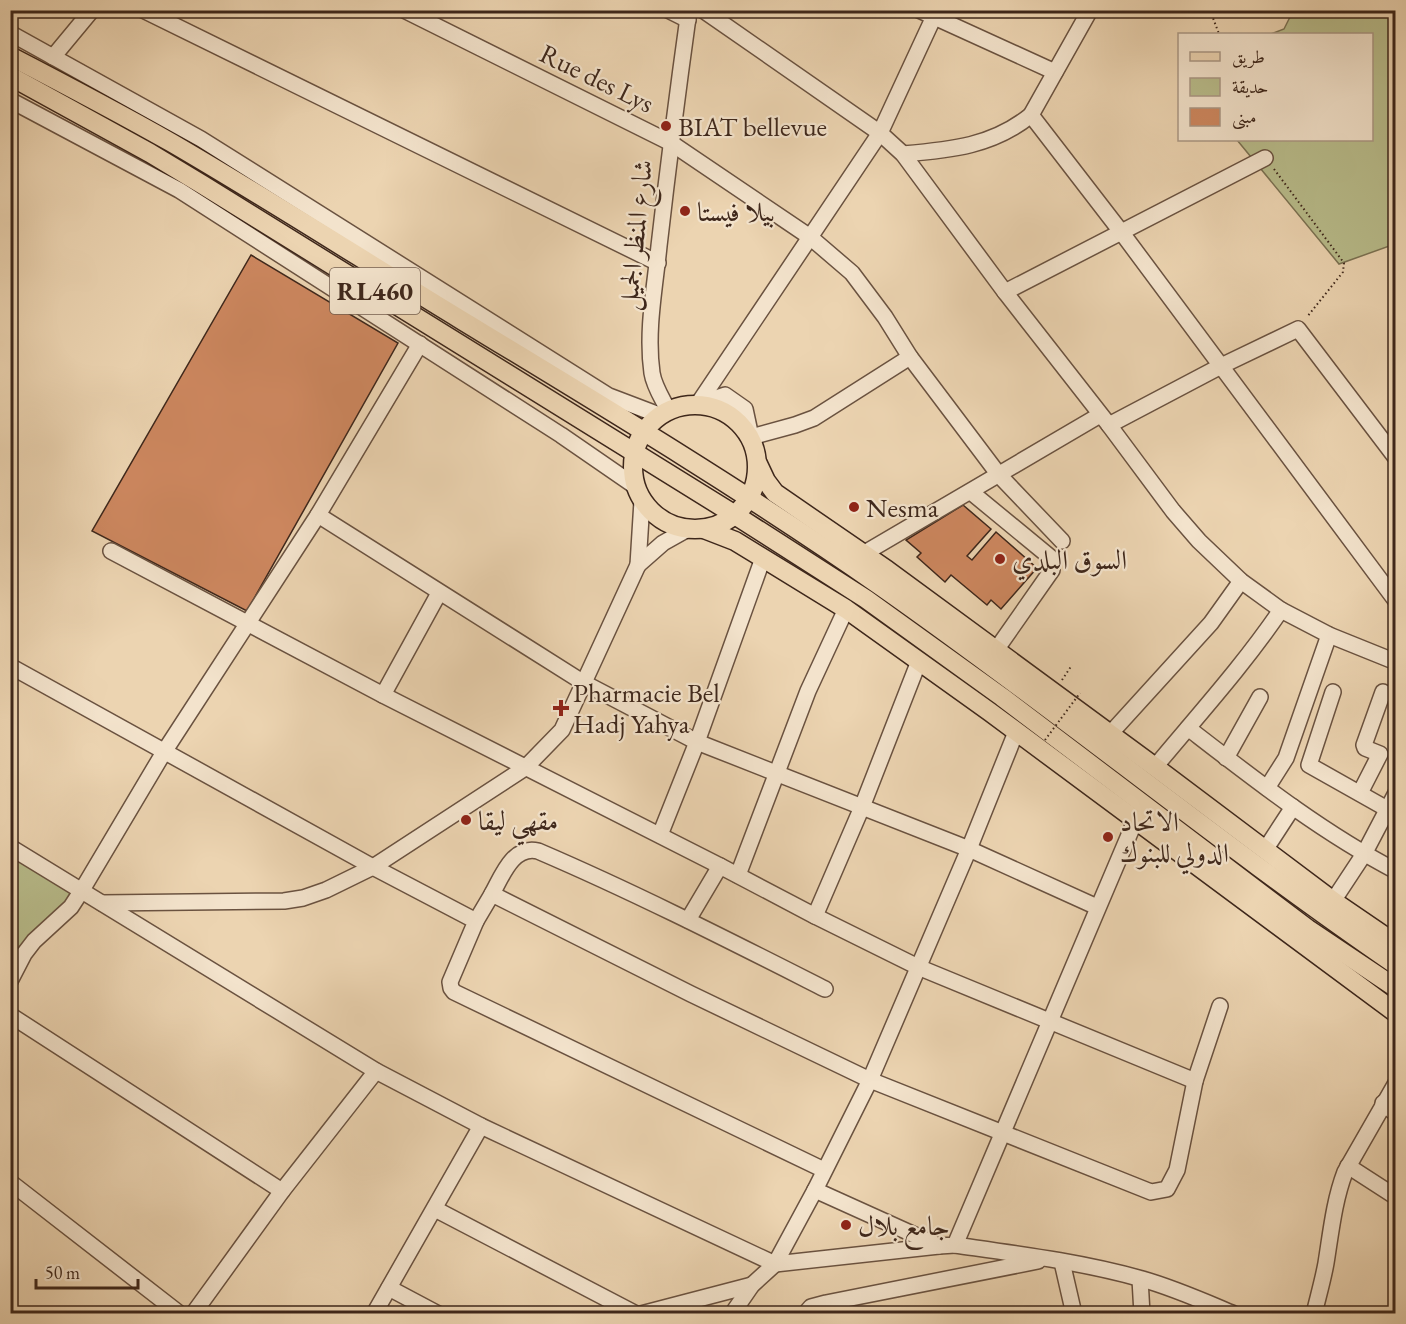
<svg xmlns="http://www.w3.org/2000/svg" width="1406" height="1324" font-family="'EB Garamond',Amiri,serif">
<rect width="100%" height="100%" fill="#ecd4b1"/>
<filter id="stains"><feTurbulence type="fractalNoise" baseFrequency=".00333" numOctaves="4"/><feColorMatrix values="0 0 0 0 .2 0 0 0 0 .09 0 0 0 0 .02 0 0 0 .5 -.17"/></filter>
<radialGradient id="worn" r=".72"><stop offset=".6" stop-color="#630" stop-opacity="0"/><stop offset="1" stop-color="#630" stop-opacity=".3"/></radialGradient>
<g fill="#b8bc8b" stroke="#7b7253" stroke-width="1.5">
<polygon points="1293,11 1318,11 1327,14 1332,11 1395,11 1395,244 1339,264 1237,140 1372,140 1372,34 1271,34 1284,29"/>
<polygon points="11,852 77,895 11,979"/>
</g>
<g fill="#cd875f" stroke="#3e271b" stroke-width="1.5">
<polygon points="251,255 398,343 247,611 92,531"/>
<polygon points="963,505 991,529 967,556 972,560 996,532 1037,568 1001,609 991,600 987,605 951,575 945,582 917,557 921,553 906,540"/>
</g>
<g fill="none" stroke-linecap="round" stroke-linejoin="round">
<g stroke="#6a5240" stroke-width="18">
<g id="minor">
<polyline points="143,10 658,263"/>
<polyline points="404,10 671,143 810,237 852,273 885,317 910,357 999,475 1062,541"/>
<polyline points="668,10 688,20"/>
<polyline points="703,10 880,133 903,154 1005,292 1109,425 1173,511 1199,541 1241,581 1281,610 1329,635 1396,662"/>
<polyline points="919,10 1055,72"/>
<polyline points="10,33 201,139 609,396 659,415"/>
<polyline points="53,57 92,10"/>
<polyline points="10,100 179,190 561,435 635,486"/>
<polyline points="1031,115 1122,233 1396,601"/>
<path d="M903,154C951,150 993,146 1031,115L1090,10"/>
<polyline points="1005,292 1265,158"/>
<polyline points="698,404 880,133 937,10"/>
<polyline points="698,404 725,395 745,409 751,437 795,425 814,418 910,357"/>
<path d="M668,410C662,398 654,386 652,373C646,331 655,287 659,246C668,167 678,89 689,10"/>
<polyline points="1109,425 1221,366 1298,329 1396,458"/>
<polyline points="971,492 1050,557 1052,563 1052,570 996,650"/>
<polyline points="318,515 584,683 697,742 763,558"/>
<polyline points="111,551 383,695 720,866"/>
<polyline points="863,554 1100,415"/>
<polyline points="638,565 663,543 688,529"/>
<polyline points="10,666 373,867 476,921 450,982 451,988 454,992 824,1170"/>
<polyline points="1333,692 1309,765 1396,814"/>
<polyline points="383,695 439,593"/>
<path d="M1188,728C1254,779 1321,832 1396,871"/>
<polyline points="1110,734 1211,623 1241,581"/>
<polyline points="1226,758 1260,697"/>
<path d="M1155,767C1199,714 1242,667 1281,610"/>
<polyline points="1267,788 1286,758 1329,635"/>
<polyline points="1360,793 1380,754 1365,748 1364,745 1383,692"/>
<polyline points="660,835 697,742 969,849 1097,907"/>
<polyline points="10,847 376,1071 481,1126 775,1264 939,1246"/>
<polyline points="1265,850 1293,807"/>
<polyline points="738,875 808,691 846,609"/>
<path d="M492,894C502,876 513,845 538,851C636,893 730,941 825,989"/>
<polyline points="1333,901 1364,854 1396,793"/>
<polyline points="102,903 284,901 303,898 326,890 373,867 525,768 562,730 638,565 642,501"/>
<polyline points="815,916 862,807 919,661"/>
<polyline points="688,920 720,866 815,916 918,967 1195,1081 1220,1006"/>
<polyline points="476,921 492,894 691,994 870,1080 1151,1192 1167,1189 1177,1170 1195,1081"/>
<polyline points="10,981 24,954 34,941 71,907 82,890 164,752 318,515 420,344"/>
<polyline points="10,1015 282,1191"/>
<polyline points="1383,1103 1396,1114"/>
<polyline points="1348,1166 1396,1197"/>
<polyline points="10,1182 180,1314"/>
<polyline points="815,1190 939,1246 955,1245 1135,821"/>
<polyline points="435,1209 636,1314"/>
<path d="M955,1245C1018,1254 1082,1262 1142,1279C1174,1288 1203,1301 1234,1314"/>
<polyline points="1062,1262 1074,1314"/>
<polyline points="1140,1279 1142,1314"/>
<polyline points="389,1288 438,1314"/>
<polyline points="193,1314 282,1191 376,1071"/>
<polyline points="374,1314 481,1126"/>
<polyline points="641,1314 752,1285"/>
<polyline points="732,1314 752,1285 775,1264 815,1190 870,1080 969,849 1016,732"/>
<polyline points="805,1314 811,1307 826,1303 1038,1261"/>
<path d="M1314,1314C1318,1297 1323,1280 1326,1263C1331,1232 1334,1201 1345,1172L1396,1083"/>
</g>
</g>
<g stroke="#3e271b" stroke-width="21">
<g id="major">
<path d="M10,56C64,84 119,113 172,143C270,200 366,262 463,321C603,406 744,491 879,585C1054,707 1219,844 1396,965"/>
<polyline points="10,76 150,153 203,185 735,515 866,599 1002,697 1308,929 1396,988"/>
<circle cx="695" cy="467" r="62"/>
<polyline points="758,464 766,481 775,493 887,570 1155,767 1333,901 1396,944"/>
<polyline points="704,529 735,541 846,609 990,712 1396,1013"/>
</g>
</g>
<g stroke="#3e271b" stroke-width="2" stroke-dasharray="1.5 3" stroke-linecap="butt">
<polyline points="1210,10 1219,34"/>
<polyline points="1274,169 1344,263 1343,272 1307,317"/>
<polyline points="1062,680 1072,665"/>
</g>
<use href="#minor" stroke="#f3e3cc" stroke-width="15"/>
<use href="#major" stroke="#ecd4b1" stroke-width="18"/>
<polyline stroke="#3e271b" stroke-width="2" stroke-dasharray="1.5 3" stroke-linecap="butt" points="1045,740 1080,693"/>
</g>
<g fill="#8f2418" stroke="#f3e3cc" stroke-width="2">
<circle cx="666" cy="126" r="6"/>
<circle cx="685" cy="211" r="6"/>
<circle cx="854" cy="507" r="6"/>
<circle cx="1000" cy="559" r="6"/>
<path d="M558 699h6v6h6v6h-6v6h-6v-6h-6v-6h6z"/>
<circle cx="466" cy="820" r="6"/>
<circle cx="1108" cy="837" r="6"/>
<circle cx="846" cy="1225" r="6"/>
</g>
<g text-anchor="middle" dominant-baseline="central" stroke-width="4.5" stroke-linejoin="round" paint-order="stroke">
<rect fill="#f3e3cc" stroke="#745f50" stroke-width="1.5" x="330" y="268" width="90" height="46" rx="4.5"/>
<g font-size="26" font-weight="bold" fill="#3e271b">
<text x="375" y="291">RL460</text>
</g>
<g font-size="27" fill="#3e271b" stroke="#f3e3cc">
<text transform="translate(597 78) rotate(26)">Rue des Lys</text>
<text transform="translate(635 235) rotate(-84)">شارع المنظر الجميل</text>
</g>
<g font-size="27" fill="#3e271b" stroke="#f3e3cc" text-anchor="start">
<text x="678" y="126">BIAT bellevue</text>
<text x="697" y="211">بيلا فيستا</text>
<text x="866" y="507">Nesma</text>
<text x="1012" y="559">السوق البلدي</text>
<text x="573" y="692">Pharmacie Bel<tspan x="573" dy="31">Hadj Yahya</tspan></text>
<text x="478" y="820">مقهي ليقا</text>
<text x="1120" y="821">الاتحاد<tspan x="1120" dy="31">الدولي للبنوك</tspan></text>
<text x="858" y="1225">جامع بلال</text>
</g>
</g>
<rect width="1406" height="1324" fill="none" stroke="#ecd4b1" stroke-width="36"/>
<rect x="12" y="12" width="1382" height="1300" fill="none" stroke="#3e271b" stroke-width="3"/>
<rect x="18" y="18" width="1370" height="1288" fill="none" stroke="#3e271b" stroke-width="1.5"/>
<rect x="1178" y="33" width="195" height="108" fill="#f3e3cc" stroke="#ab9885" stroke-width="1.5"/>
<rect x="1190" y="52" width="30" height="9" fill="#ecd4b1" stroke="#ab9885" stroke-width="1.5"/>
<text x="1232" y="63" font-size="18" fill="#3e271b">طريق</text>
<rect x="1190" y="78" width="30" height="18" fill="#b8bc8b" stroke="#ab9885" stroke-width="1.5"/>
<text x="1232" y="93" font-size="18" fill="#3e271b">حديقة</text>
<rect x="1190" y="108" width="30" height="18" fill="#cd875f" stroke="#ab9885" stroke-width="1.5"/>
<text x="1232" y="123" font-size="18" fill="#3e271b">مبنى</text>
<path d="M36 1279v9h102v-9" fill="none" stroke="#3e271b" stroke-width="3"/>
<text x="45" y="1279" font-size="18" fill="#3e271b" stroke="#f3e3cc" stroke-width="4.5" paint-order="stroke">50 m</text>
<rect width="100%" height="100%" filter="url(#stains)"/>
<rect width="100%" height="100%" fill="url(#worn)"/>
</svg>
